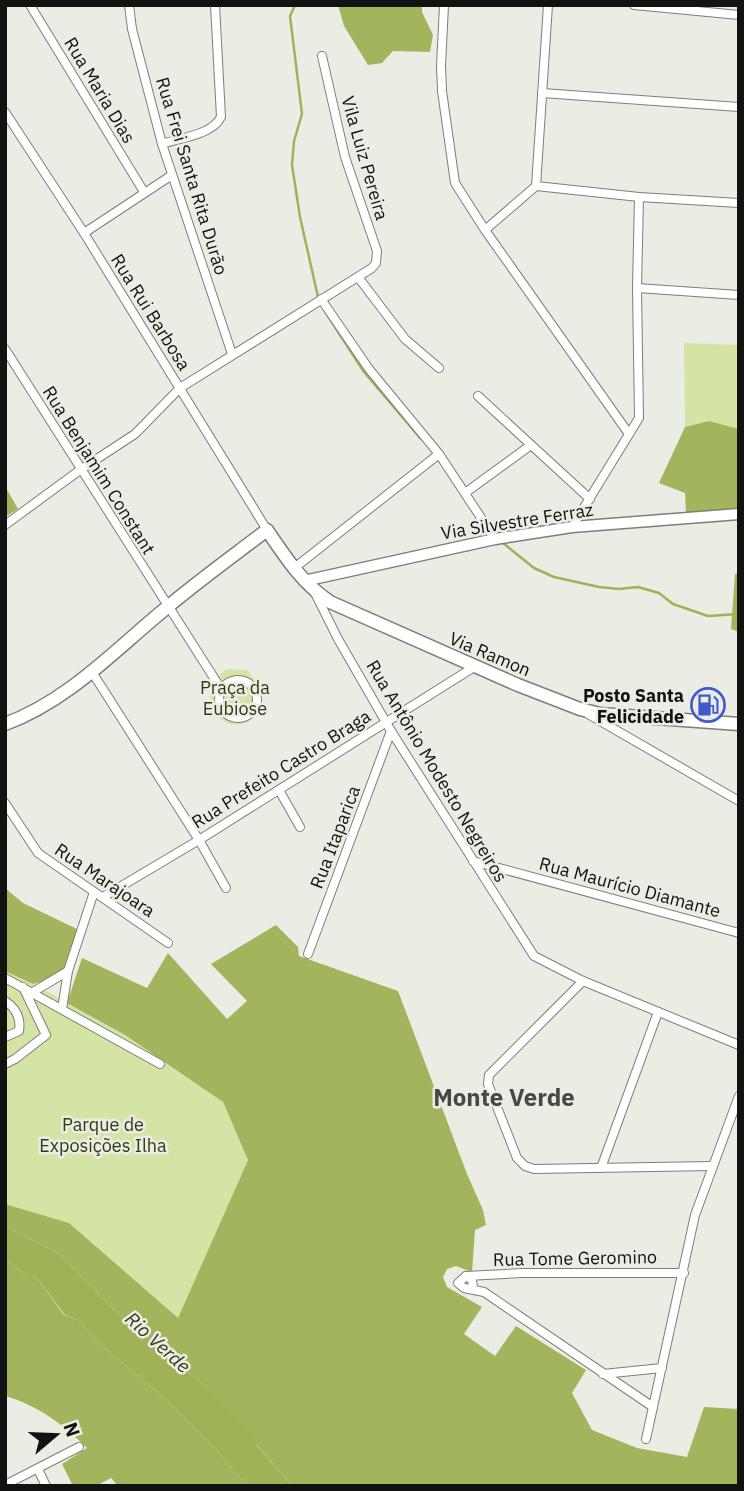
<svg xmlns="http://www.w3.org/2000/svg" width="744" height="1491" font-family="'IBM Plex Sans',sans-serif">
<rect width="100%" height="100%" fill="#ebede4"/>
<g fill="#d4e4a4">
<polygon points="684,343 739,345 739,429 709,421 685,427"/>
<path d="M226,669L247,670L262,690C260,757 175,714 226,669Z"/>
<polygon points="5,971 16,974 125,1035 223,1102 248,1160 178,1319 69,1223 5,1204"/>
</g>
<g fill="#a3b55c">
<polygon points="338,5 422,5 422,12 433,35 430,52 393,51 382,63 368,65 344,26"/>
<polygon points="709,421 739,429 739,510 686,513 685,493 659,483 685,427"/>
<polygon points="5,486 18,509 5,517"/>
<polygon points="739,573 739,632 731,629 735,574"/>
<polygon points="5,888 23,903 77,929 65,970 51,979 33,984 5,971"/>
<polygon points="276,925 298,947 299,956 398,991 467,1174 483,1210 486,1225 475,1230 472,1272 456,1266 447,1269 443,1277 447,1287 482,1307 464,1334 495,1356 516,1326 586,1370 572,1393 592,1430 637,1448 687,1457 704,1407 739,1409 739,1486 292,1486 207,1388 114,1310 58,1253 5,1226 5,1204 69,1223 178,1318 248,1160 223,1102 125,1035 67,1003 82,958 147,988 168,953 227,1019 247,1001 211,964"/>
<path d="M5,1258L23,1273L37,1278L64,1315L79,1320L100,1344L167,1400L217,1450L247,1486H118L111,1478L96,1486H73L62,1464L87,1448C65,1426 36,1404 5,1396Z"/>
</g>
<polygon fill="#9fb258" points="5,1226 58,1253 114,1310 207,1388 256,1437 256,1445 292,1486 247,1486 217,1450 167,1400 100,1344 79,1320 65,1315 37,1278 23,1273 5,1258"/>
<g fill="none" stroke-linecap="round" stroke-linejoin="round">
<g stroke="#9fb258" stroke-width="2.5">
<polyline points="295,5 290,16 302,114 294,141 292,165 300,217 318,297"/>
<polyline points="324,310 364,372 421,439"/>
<polyline points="503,543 534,568 554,577 599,587 619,589 638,587 659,593 673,604 708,616 739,614"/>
</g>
<g stroke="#7d7f77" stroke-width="10">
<g id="minor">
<polyline points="30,5 144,192"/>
<polyline points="129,5 132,29 162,144 232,354"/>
<polyline points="444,5 441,66 442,91 455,183 485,230 629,434"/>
<polyline points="634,5 739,15"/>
<polyline points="542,93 739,107"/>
<polyline points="5,112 84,233 267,530"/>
<path d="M162,144C180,138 212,135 221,117L215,5"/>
<polyline points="536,186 639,197 739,203"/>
<polyline points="485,230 536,186 548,5"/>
<polyline points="84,233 172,175"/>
<polyline points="358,277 405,339 439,368"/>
<polyline points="637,288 739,295"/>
<polyline points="321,299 369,369 439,454 495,539"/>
<polyline points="5,349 221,689"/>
<polyline points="478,396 590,499"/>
<polyline points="465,493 531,445"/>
<polyline points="5,525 80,470 135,434 180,388 372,268 376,263 377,251 345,157 322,56"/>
<polyline points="572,527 639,418 637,288 639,197"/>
<polyline points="293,569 439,454"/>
<polyline points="315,593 338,639 391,731 534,956 583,981 739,1045"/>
<polyline points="92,672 199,840 226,888"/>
<circle cx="238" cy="699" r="19"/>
<polyline points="588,714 739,801"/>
<polyline points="279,790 300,827"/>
<polyline points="5,803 38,853 168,943"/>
<polyline points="473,861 739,933"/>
<polyline points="103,897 199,840 474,667"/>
<polyline points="308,954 391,731"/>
<polyline points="5,978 160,1064"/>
<polyline points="583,981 489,1075 488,1084 517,1158 525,1166 534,1169 712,1166"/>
<polyline points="33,992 68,971"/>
<path d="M5,1001C16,1008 21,1018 19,1031L5,1037"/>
<polyline points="62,1009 68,971 94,892"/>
<polyline points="5,1064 15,1059 46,1035 23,987"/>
<polyline points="601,1168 658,1012"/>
<polyline points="466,1276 522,1273 684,1273"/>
<polyline points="473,1288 472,1280 466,1276 458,1283 464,1288 484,1292 653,1407"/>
<polyline points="603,1374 662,1368"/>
<polyline points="646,1439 695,1215 739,1096"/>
<polyline points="38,1469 46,1486"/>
<polyline points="5,1485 79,1447"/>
</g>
</g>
<g stroke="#7d7f77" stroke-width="13">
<polyline id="tertiary" points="304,581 495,539 572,527 739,514"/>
</g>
<g stroke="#7d7f77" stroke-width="15">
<path id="secondary" d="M5,724C68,701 115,650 165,609C198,581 233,556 267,530C286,558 302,583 330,602L518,685L580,709L600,714L739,724"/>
</g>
<use href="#minor" stroke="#fff" stroke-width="8"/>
<use href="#tertiary" stroke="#fff" stroke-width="10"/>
<use href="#secondary" stroke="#fff" stroke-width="12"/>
</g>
<defs>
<g id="fuel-ring" transform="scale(1.75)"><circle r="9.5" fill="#ebede4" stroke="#3f5acd" stroke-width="1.5"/><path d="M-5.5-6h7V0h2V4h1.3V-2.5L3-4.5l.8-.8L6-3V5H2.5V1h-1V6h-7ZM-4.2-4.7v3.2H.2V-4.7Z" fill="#3f5acd"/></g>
</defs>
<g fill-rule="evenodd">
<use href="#fuel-ring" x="708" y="705"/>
</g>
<g text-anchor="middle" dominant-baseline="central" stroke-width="5" stroke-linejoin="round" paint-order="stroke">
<g font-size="18" fill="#121310" stroke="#ebede4">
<text transform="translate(100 90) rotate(59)">Rua Maria Dias</text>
<text transform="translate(365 158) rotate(74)">Vila Luiz Pereira</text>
<text transform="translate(192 176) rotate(73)">Rua Frei Santa Rita Durão</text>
<text transform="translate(151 312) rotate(58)">Rua Rui Barbosa</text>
<text transform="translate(99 470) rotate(58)">Rua Benjamim Constant</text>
<text transform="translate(517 521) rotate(-9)">Via Silvestre Ferraz</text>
<text transform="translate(490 654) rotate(23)">Via Ramon</text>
<text transform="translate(281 769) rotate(-32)">Rua Prefeito Castro Braga</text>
<text transform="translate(437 771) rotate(59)">Rua Antônio Modesto Negreiros</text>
<text transform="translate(335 837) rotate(-69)">Rua Itaparica</text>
<text transform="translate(105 880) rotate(34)">Rua Marajoara</text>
<text transform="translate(630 887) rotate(15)">Rua Maurício Diamante</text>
<text transform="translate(575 1258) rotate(-1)">Rua Tome Geromino</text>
</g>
<g font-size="18" fill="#323913" stroke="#ebede4">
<text x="235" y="687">Praça da<tspan x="235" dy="21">Eubiose</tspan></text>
<text x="103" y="1124">Parque de<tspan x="103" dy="21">Exposições Ilha</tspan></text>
</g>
<g font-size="18" font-weight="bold" fill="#121310" stroke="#ebede4" text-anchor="end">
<text x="684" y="695">Posto Santa<tspan x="684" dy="21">Felicidade</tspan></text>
</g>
<g font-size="19" font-style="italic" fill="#333a14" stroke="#ebede4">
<text transform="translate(158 1342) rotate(42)">Rio Verde</text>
</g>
<g font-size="24" font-weight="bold" fill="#464841" stroke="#ebede4">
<text x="504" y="1097">Monte Verde</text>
</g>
</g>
<rect width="744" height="1491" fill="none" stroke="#121310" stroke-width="14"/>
<g transform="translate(56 1435) rotate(71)" stroke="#ebede4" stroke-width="5" paint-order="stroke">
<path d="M0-5L12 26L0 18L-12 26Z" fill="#121310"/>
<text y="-10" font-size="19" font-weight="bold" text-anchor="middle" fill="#121310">N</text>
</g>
</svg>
